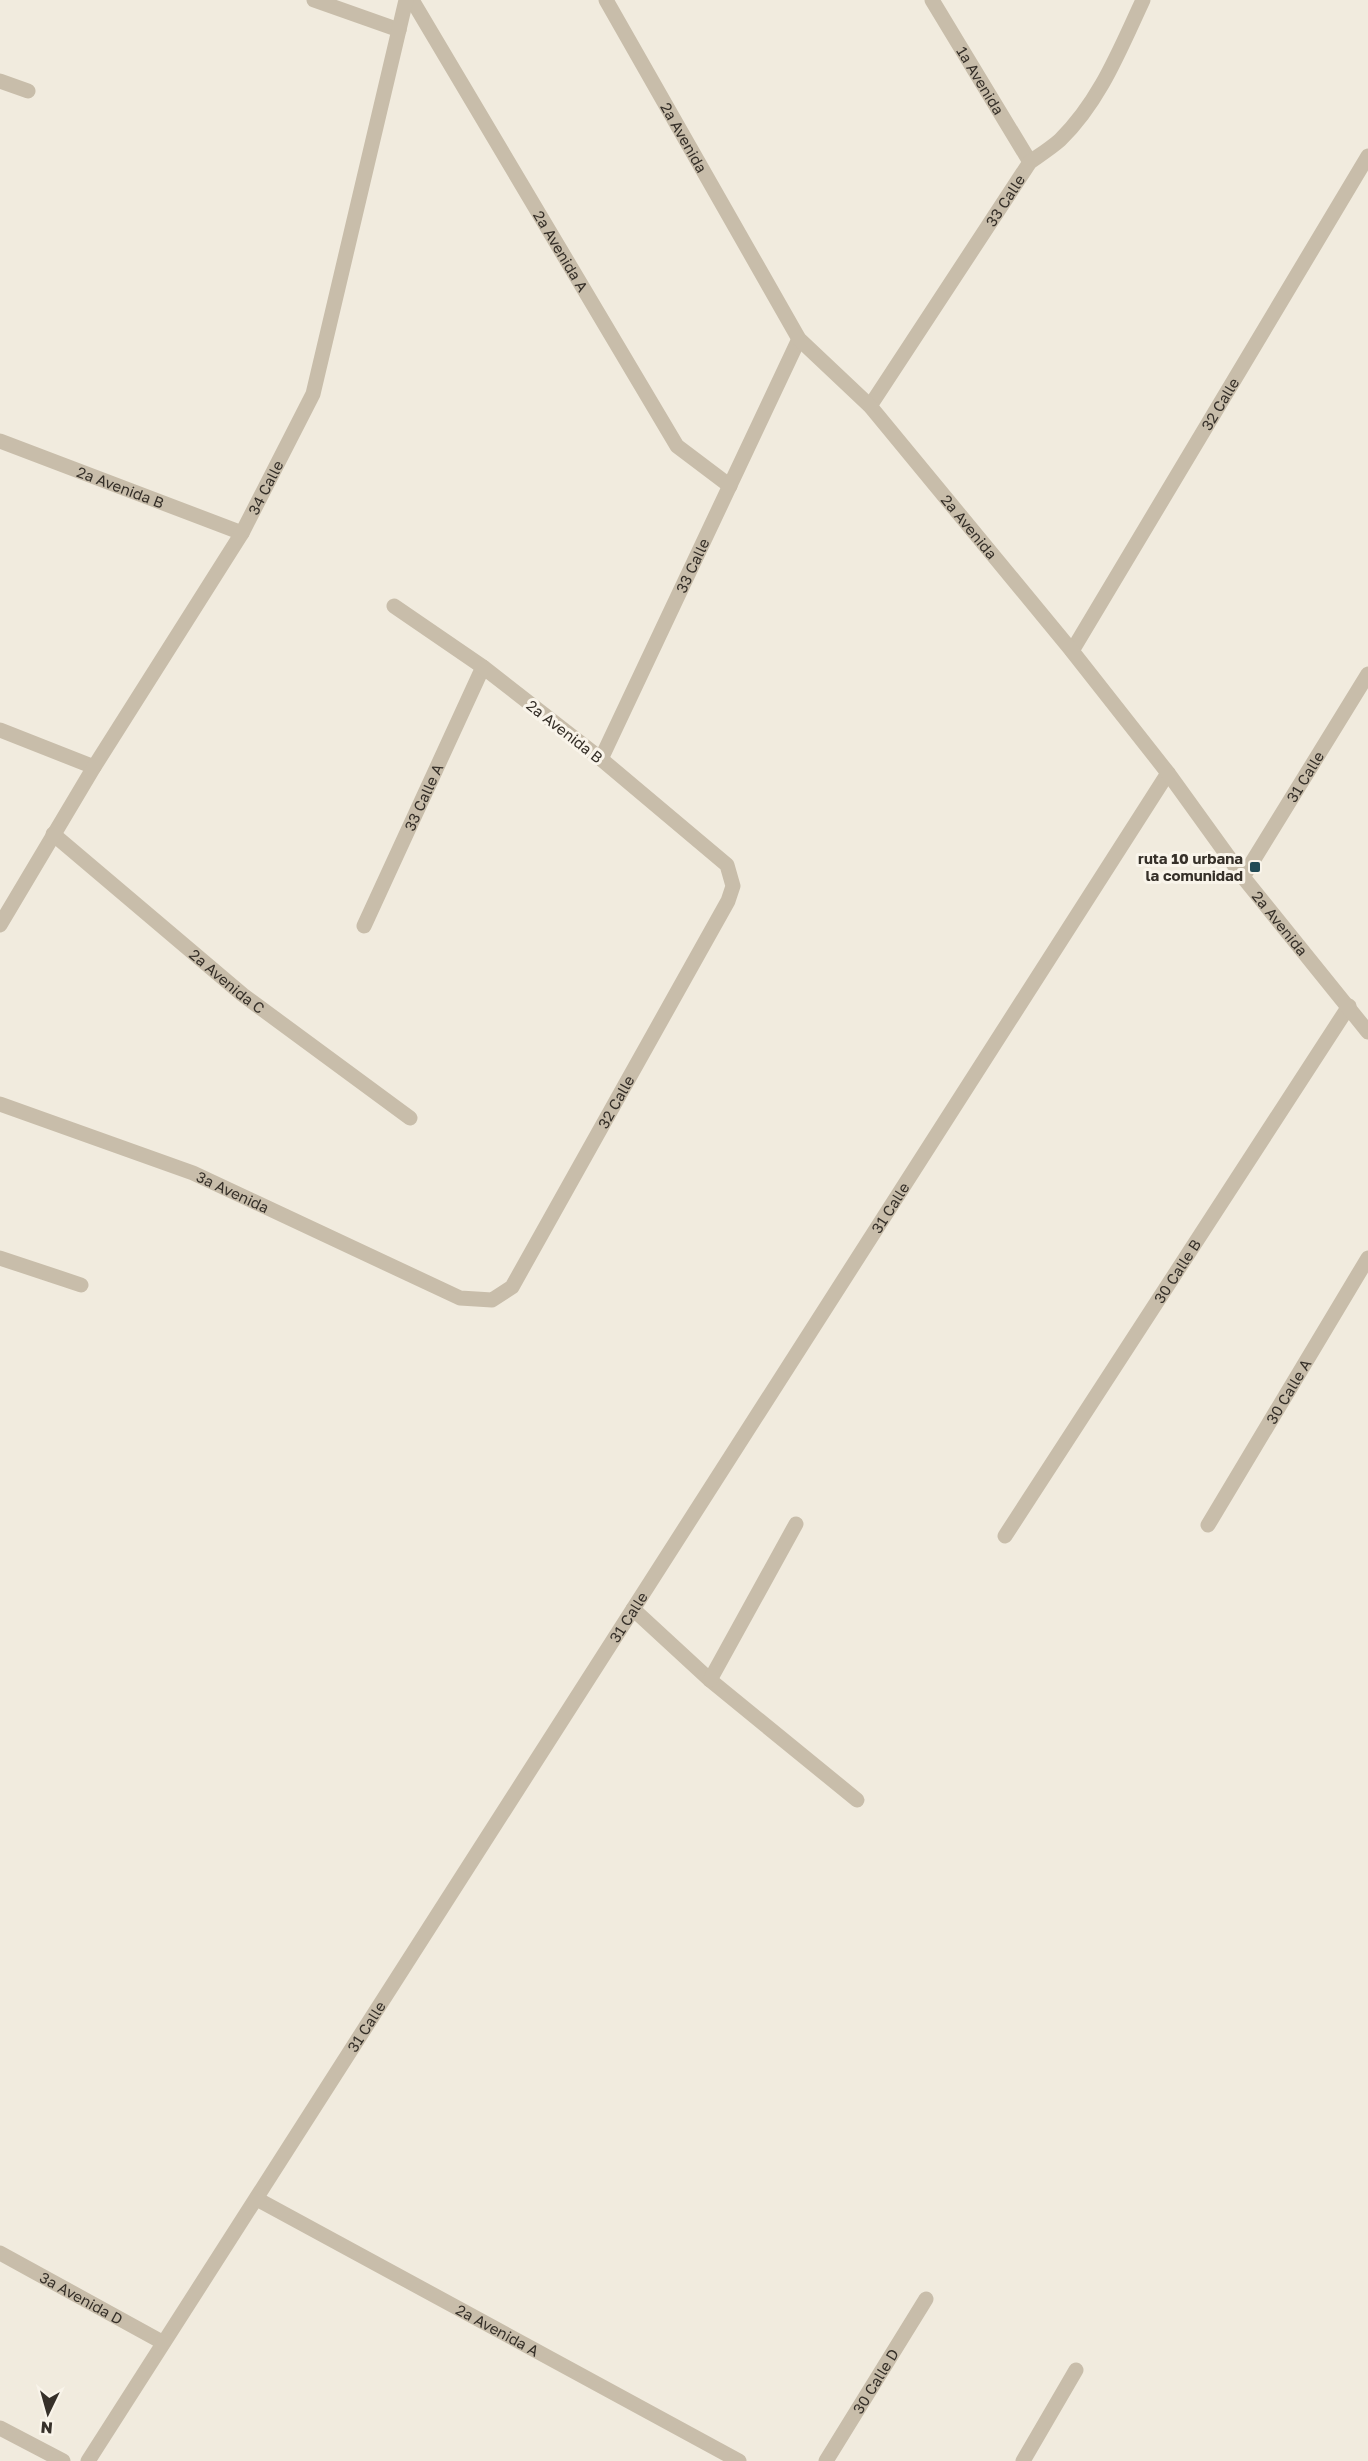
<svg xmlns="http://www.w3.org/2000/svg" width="1368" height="2461" font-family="'Golos Text',sans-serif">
<rect width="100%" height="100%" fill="#f1ebde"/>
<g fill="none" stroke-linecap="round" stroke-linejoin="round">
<g stroke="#c8bdaa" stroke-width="15">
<polyline points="633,1609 710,1680 857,1800"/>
<polyline points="710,1680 796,1524"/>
</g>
<g stroke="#c8bdaa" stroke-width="15">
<polyline points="314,0 399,30"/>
<path id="s1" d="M412,0L677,446L730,486"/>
<path id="s2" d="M932,0L1030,162"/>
<polyline points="0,81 28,91"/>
<path id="s3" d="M870,406L1030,162C1040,155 1051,148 1060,140C1100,101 1120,49 1143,0"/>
<path id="s4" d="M0,441L242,533"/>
<path id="s5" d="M1072,651L1368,156"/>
<polyline points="0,730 94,767"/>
<path id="s6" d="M601,759L799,339"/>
<path id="s7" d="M53,834L243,995L410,1118"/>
<path id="s8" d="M1243,877L1368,674"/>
<path id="s9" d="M364,926L483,667"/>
<path id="s10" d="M0,1104L193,1173L460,1298L492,1300L512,1287L728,901L733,886L727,865L601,759L483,667L394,606"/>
<polyline points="0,1258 81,1285"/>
<path id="s11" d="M1208,1525L1368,1258"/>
<path id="s12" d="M1005,1536L1349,1006"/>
<path id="s13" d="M257,2199L739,2461"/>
<path id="s14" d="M0,2253L162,2342"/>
<polyline points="0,2428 63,2461"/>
<path id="s15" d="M88,2461L1168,773"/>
<path id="s16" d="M826,2461L926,2299"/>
<polyline points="1023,2461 1076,2370"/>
</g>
<g stroke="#c8bdaa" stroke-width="15">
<path id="s17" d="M606,0L799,339L870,406L1072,651L1168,773L1243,877L1368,1032"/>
<path id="s18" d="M0,925L94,767L242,533L313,394L406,0"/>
</g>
</g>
<rect fill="#214a55" stroke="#f9f4ea" stroke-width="2" x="1249" y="861" width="12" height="12" rx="3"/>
<g text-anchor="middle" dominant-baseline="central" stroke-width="6" stroke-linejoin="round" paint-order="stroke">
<g font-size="15" fill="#363029" stroke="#f9f4ea">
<text stroke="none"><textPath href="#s2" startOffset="94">1a Avenida</textPath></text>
<text stroke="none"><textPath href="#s17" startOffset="158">2a Avenida</textPath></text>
<text stroke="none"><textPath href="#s3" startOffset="246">33 Calle</textPath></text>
<text stroke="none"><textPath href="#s1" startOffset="292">2a Avenida A</textPath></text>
<text stroke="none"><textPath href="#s5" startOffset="288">32 Calle</textPath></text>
<text stroke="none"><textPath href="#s4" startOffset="129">2a Avenida B</textPath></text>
<text stroke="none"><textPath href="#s18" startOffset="512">34 Calle</textPath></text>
<text stroke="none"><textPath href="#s17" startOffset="644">2a Avenida</textPath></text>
<text stroke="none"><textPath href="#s6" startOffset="214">33 Calle</textPath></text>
<text transform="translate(565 731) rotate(38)">2a Avenida B</text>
<text stroke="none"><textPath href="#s8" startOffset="118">31 Calle</textPath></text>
<text stroke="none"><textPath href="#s9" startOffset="142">33 Calle A</textPath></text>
<text stroke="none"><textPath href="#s17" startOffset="1148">2a Avenida</textPath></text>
<text stroke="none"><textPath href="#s7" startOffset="228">2a Avenida C</textPath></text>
<text stroke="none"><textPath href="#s10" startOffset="768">32 Calle</textPath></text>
<text stroke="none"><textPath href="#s10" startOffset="249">3a Avenida</textPath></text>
<text stroke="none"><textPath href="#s15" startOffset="1488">31 Calle</textPath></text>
<text stroke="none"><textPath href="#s12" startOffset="316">30 Calle B</textPath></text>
<text stroke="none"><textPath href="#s11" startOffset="156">30 Calle A</textPath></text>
<text stroke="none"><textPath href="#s15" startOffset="1002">31 Calle</textPath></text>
<text stroke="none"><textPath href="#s15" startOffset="516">31 Calle</textPath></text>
<text stroke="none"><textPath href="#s14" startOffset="93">3a Avenida D</textPath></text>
<text stroke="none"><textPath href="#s13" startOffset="274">2a Avenida A</textPath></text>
<text stroke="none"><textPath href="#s16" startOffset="94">30 Calle D</textPath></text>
</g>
<g font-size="15" font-weight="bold" fill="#363029" stroke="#f9f4ea" text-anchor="end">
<text x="1243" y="858">ruta 10 urbana<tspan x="1243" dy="17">la comunidad</tspan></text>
</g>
</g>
<g transform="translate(48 2413) rotate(185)" stroke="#f9f4ea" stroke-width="4.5" paint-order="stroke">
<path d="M0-4.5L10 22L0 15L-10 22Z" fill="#363029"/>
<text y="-9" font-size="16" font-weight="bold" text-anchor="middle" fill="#363029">N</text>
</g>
</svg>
